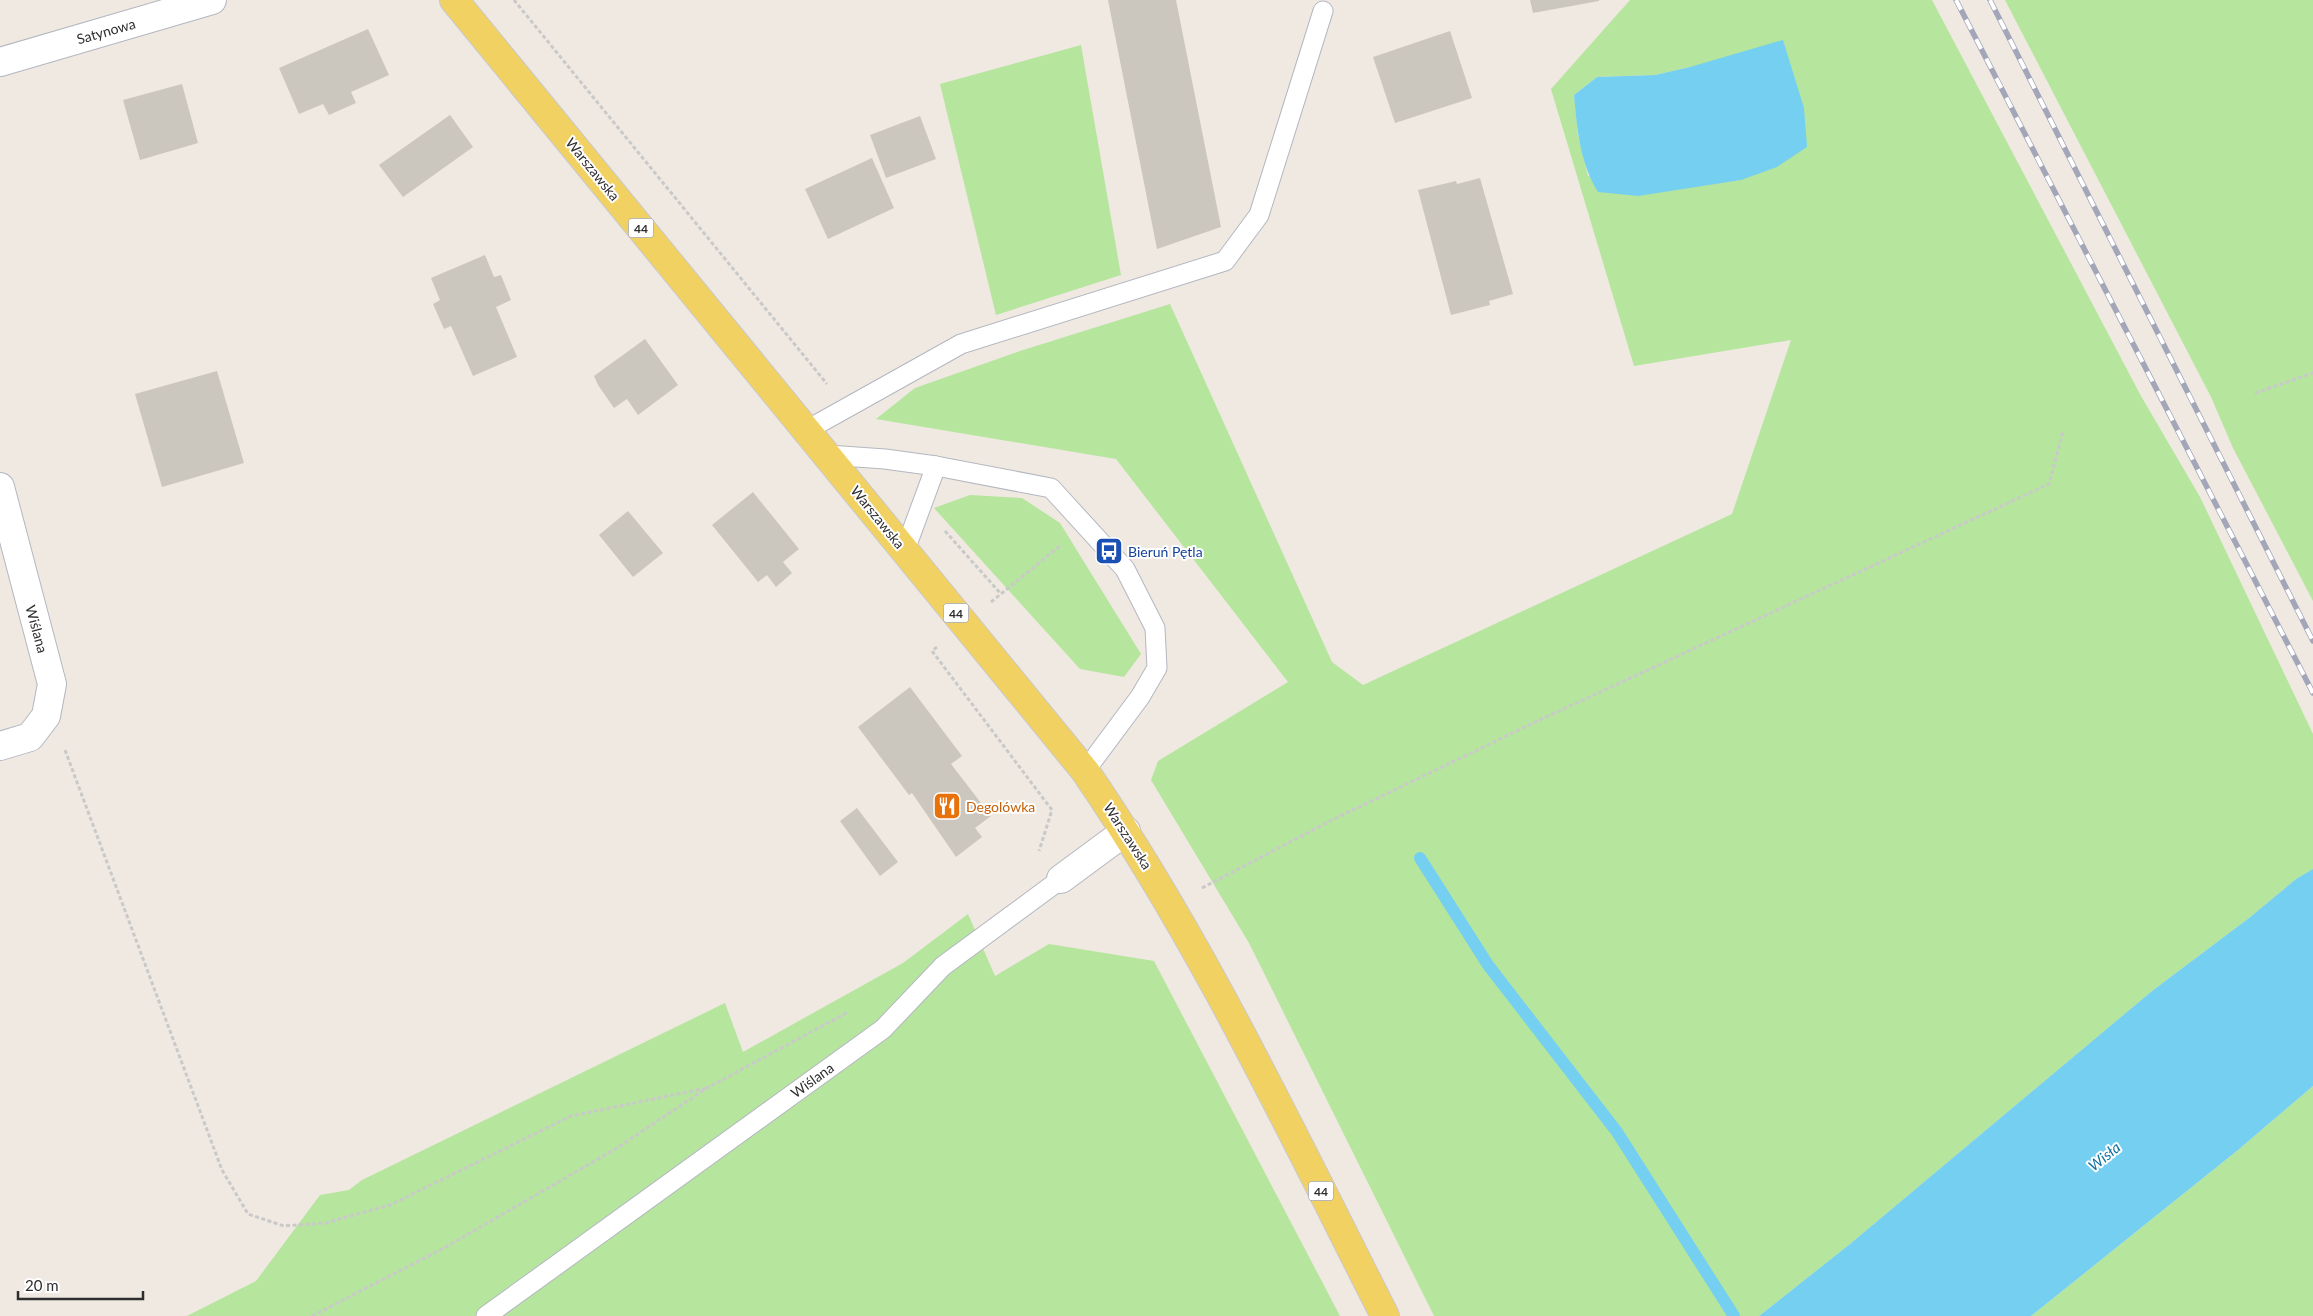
<svg xmlns="http://www.w3.org/2000/svg" width="2313" height="1316" font-family="Lato,sans-serif">
<rect width="100%" height="100%" fill="#efe9e1"/>
<g fill="#b6e59e" fill-rule="evenodd">
<path d="M1630,0H1932L2141,396L2200,497L2313,734V869L2296,879L2249,918L2152,991L1850,1244L1759,1316H1434L1249,943L1151,780L1158,761L1288,682L1116,459L876,419L915,388L1020,351L1170,304L1332,662L1363,685L1732,514L1791,340L1634,366L1551,89ZM1690,67L1741,180L1701,185L1588,176L1578,135L1574,95L1597,77L1655,75Z"/>
<polygon points="2005,0 2313,0 2313,601 2233,448 2211,397"/>
<polygon points="1081,45 1121,275 996,315 940,84"/>
<polygon points="970,495 1022,498 1060,523 1141,654 1124,677 1080,669 934,508"/>
<polygon points="968,914 995,976 1049,944 1154,961 1340,1316 187,1316 256,1281 320,1195 349,1190 362,1180 725,1003 743,1052 903,963"/>
<polygon points="2313,1086 2313,1316 2031,1316 2238,1150"/>
</g>
<g fill="#75cff0">
<path d="M1783,40L1804,108L1807,147L1777,167L1741,180L1638,196L1598,192C1580,163 1577,129 1574,95L1597,77L1655,75L1690,67Z"/>
<polygon points="2313,869 2313,1086 2238,1150 2031,1316 1759,1316 1850,1244 2152,991 2249,918 2296,879"/>
</g>
<g fill="none" stroke-linecap="round" stroke-linejoin="round">
<polyline stroke="#75cff0" stroke-width="12" points="1420,858 1488,965 1617,1132 1734,1316"/>
</g>
<g fill="#cbc7bf">
<polygon points="1108,0 1176,0 1221,227 1157,249"/>
<polygon points="1530,0 1599,0 1599,1 1533,13"/>
<polygon points="368,29 389,75 351,92 356,103 329,115 323,104 299,114 279,68"/>
<polygon points="1450,31 1472,98 1395,123 1373,57"/>
<polygon points="182,84 198,143 140,160 123,100"/>
<polygon points="450,115 473,147 403,197 379,165"/>
<polygon points="920,116 936,159 886,178 870,135"/>
<polygon points="872,158 894,208 828,239 805,189"/>
<polygon points="1480,178 1513,294 1489,301 1490,305 1451,315 1418,190 1456,181 1457,184"/>
<polygon points="485,255 494,277 501,275 511,300 496,307 517,357 473,376 451,326 444,329 433,304 440,300 431,278"/>
<polygon points="645,339 678,385 638,415 627,399 614,408 598,385 594,376"/>
<polygon points="217,371 244,463 162,487 135,394"/>
<polygon points="753,492 799,549 783,562 792,573 776,587 767,575 758,582 712,525"/>
<polygon points="628,511 663,553 633,577 599,535"/>
<polygon points="910,687 962,756 951,764 991,816 975,828 982,837 956,857 912,793 909,795 858,727"/>
<polygon points="857,808 898,862 880,876 840,821"/>
</g>
<g fill="none" stroke-linecap="round" stroke-linejoin="round">
<g stroke="#b4b7c1" stroke-width="21">
<g id="lane">
<polyline points="807,430 961,344 1225,261 1259,215 1323,11"/>
<polyline points="828,455 885,459 936,466 1051,488 1125,569 1155,628 1157,668 1140,697 1085,771"/>
<polyline points="905,550 936,466"/>
<polyline points="486,1316 883,1029 943,966 1061,879"/>
</g>
</g>
<g stroke="#b4b7c1" stroke-width="30">
<g id="street">
<polyline points="0,62 212,0"/>
<polyline points="0,487 52,684 46,716 30,737 0,746"/>
<polyline points="1061,879 1126,831"/>
</g>
</g>
<g stroke="#c9c9c9" stroke-width="30">
<path id="primary" d="M454,0L1085,771C1202,942 1291,1131 1385,1316"/>
</g>
<g stroke="#c9c9c9" stroke-width="3" stroke-dasharray="4 2.5" stroke-linecap="butt">
<polyline points="514,0 827,384"/>
<polyline points="2255,393 2313,373"/>
<polyline points="945,531 1001,594"/>
<polyline points="991,602 1060,546"/>
<polyline points="937,647 932,651 1052,810 1039,851"/>
<polyline points="65,750 222,1170 248,1214 284,1226 325,1223 390,1205 571,1116 707,1088"/>
<polyline points="1202,888 1328,822 1529,725 2049,484 2063,431"/>
<polyline points="312,1316 444,1248 617,1148 707,1088 848,1012"/>
</g>
<use href="#lane" stroke="#fff" stroke-width="19"/>
<use href="#street" stroke="#fff" stroke-width="28"/>
<use href="#primary" stroke="#f2d163" stroke-width="28"/>
<g stroke="#a3a6b8" stroke-width="5.5">
<g id="rail">
<polyline points="1956,0 2313,693"/>
<polyline points="1990,0 2313,641"/>
</g>
</g>
<use href="#rail" stroke="#fff" stroke-width="4" stroke-dasharray="11" stroke-linecap="butt"/>
</g>
<defs>
<g id="bus-square" transform="scale(1.4375)"><rect x="-9" y="-9" width="18" height="18" rx="4" fill="#1a4fb4" stroke="#fff"/><path d="M-5-6H5V4H4V6H2V4H-2V6H-4V4H-5ZM-3.5-4V0h7V-4ZM-3.5 1.2v1.5H-2V1.2ZM2 1.2v1.5H3.5V1.2Z" fill="#fff"/></g>
<g id="restaurant-square" transform="scale(1.4375)"><rect x="-9" y="-9" width="18" height="18" rx="4" fill="#e8710a" stroke="#fff"/><path d="M-5-6h1v4h1v-4h1v4h1v-4h1v5L-1.5 .5V6h-2V.5L-5-1ZM5-6V6H3V1.5H1.5Q1.5-4 5-6Z" fill="#fff"/></g>
</defs>
<g fill-rule="evenodd">
<use href="#bus-square" x="1109" y="551"/>
<use href="#restaurant-square" x="947" y="806"/>
</g>
<g text-anchor="middle" dominant-baseline="central" stroke-width="4" stroke-linejoin="round" paint-order="stroke">
<g fill="#fff" stroke="#6d6d6d" stroke-width="1">
<rect x="628.5" y="218.5" width="25" height="19" rx="4"/>
<rect x="943.5" y="603.5" width="25" height="19" rx="4"/>
<rect x="1308.5" y="1181.5" width="25" height="19" rx="4"/>
</g>
<g font-size="12" font-weight="bold" fill="#2e2e2e">
<text x="641" y="228">44</text>
<text x="956" y="613">44</text>
<text x="1321" y="1191">44</text>
</g>
<g font-size="14" fill="#2e2e2e" stroke="#fff">
<text transform="translate(106 31) rotate(-16)">Satynowa</text>
<text transform="translate(593 169) rotate(51)">Warszawska</text>
<text transform="translate(878 517) rotate(51)">Warszawska</text>
<text transform="translate(37 629) rotate(75)">Wiślana</text>
<text transform="translate(1128 836) rotate(57)">Warszawska</text>
<text transform="translate(812 1080) rotate(-36)">Wiślana</text>
</g>
<g font-size="14" fill="#164399" stroke="#fff" text-anchor="start">
<text x="1128" y="551">Bieruń Pętla</text>
</g>
<g font-size="14" fill="#c56008" stroke="#fff" text-anchor="start">
<text x="966" y="806">Degolówka</text>
</g>
<g font-size="15" font-style="italic" fill="#0d6fa3" stroke="#fff">
<text transform="translate(2104 1156) rotate(-39)">Wisła</text>
</g>
</g>
<path d="M18 1291v8h125v-8" fill="none" stroke="#2e2e2e" stroke-width="2.5"/>
<text x="25" y="1291" font-size="15" fill="#2e2e2e" stroke="#ffffff" stroke-width="4" paint-order="stroke">20 m</text>
</svg>
